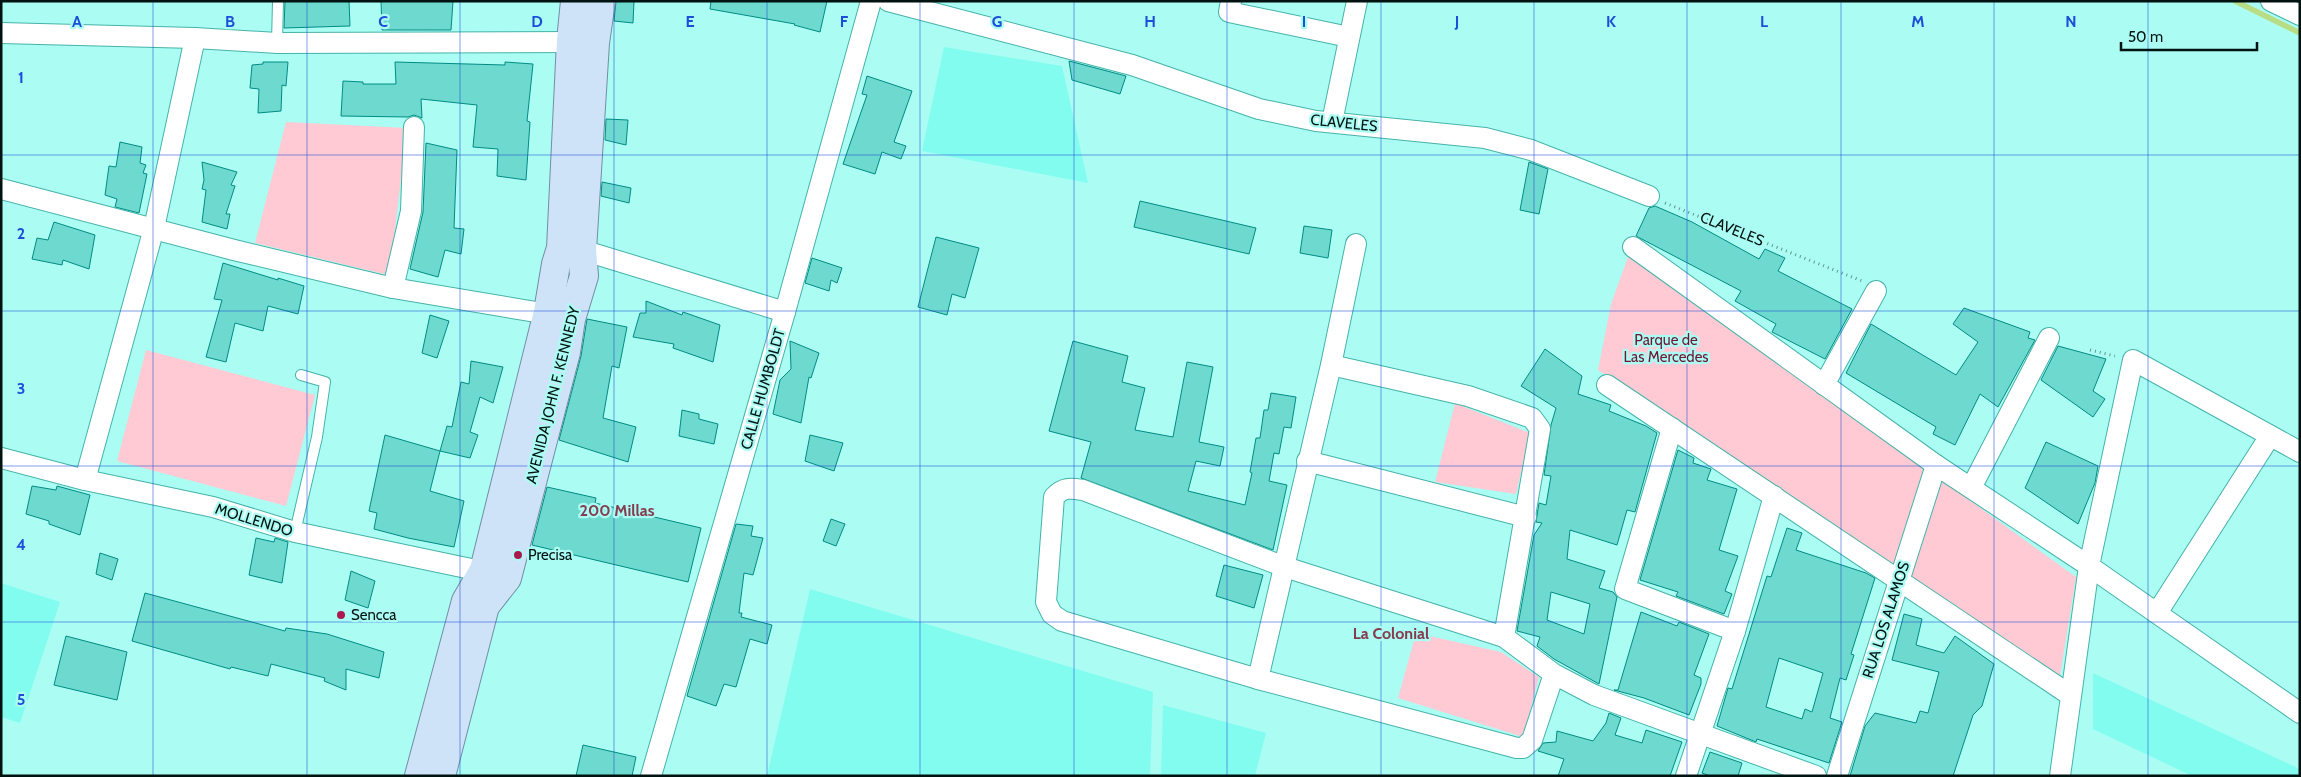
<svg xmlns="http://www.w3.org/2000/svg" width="2301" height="777" font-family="Cabin,sans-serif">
<rect width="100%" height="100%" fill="#abfdf4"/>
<g fill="#83fcf0">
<polygon points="944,47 1062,66 1088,183 922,151"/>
<polygon points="1,583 60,602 20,723 1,717"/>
<polygon points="810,589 1153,692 1150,776 767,776"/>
<polygon points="2093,673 2300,769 2300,776 2192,776 2093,729"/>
<polygon points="1163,705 1266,733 1255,776 1161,776"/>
</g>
<g fill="#ffcad3">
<polygon points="286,122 407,128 390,272 384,274 255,243"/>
<polygon points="1629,254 2076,577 2059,682 1598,370 1611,304"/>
<polygon points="146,350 315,395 286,506 117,461"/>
<polygon points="1455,403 1530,433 1516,494 1435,482"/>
<polygon points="1416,633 1501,652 1539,677 1523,737 1398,698"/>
</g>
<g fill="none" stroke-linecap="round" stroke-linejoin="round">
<polyline stroke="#b9dd84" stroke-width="5.5" points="2235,1 2300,33"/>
</g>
<g fill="#6ed9ce" stroke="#008c83" fill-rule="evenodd">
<polygon points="285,1 349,1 350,26 284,28"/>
<polygon points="381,1 453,1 451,30 382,30"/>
<polygon points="616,1 634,1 633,23 614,21"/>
<polygon points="711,1 827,1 820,32 794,25 795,24 710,9"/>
<polygon points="1069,61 1126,76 1120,94 1072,80"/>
<polygon points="263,62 288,62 286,86 282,85 281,111 258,113 259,89 250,88 252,65 263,64"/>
<polygon points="395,62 505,65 505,62 533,64 527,121 530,122 526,180 497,176 498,149 473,147 477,105 421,99 422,118 414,115 408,117 341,116 343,81 363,82 363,84 396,84"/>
<polygon points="867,76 912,91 894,142 906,146 901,159 882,152 875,174 843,164 867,95 862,94"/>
<polygon points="606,119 628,120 626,145 605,140"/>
<polygon points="120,142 142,147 140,163 146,165 143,173 147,174 139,213 115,207 117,199 105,195 109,166 116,167"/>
<polygon points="426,143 457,150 454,228 464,229 461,254 445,250 438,277 410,269 423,212"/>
<polygon points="202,162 237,172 231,185 235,186 226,214 230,214 227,229 202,222 206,190 202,189 204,180"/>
<polygon points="1529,162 1548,169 1539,214 1520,210"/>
<polygon points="602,182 631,188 629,203 601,196"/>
<polygon points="1140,201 1256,228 1249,254 1134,227"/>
<polygon points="1655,206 1692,222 1759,259 1765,249 1785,258 1778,271 1852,309 1825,359 1772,332 1776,324 1735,301 1741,291 1636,236 1649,208"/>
<polygon points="54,222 95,235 89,269 63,260 62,265 32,259 37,238 48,240"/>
<polygon points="1304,226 1332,230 1328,258 1300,253"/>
<polygon points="936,237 979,248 965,298 952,294 947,315 918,307"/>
<polygon points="812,258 842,268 837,283 831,280 829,291 805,283"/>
<polygon points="223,263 278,280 278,278 304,286 298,314 268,306 263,331 235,323 226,362 206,357 222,300 214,299"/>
<polygon points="646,301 682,315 683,312 720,325 713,362 673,348 674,344 633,337 640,313 646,313"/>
<polygon points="1964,308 2030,332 2028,338 2035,340 1998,407 1980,394 1955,445 1933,434 1936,427 1846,373 1871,324 1956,375 1978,342 1953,324"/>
<polygon points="430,315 449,321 437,358 422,353"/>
<polygon points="587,319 627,327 619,368 612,366 603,418 636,427 628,462 559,440 581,356"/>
<polygon points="790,341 819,353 811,378 809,377 801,423 773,414 780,380 791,369"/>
<polygon points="1073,341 1128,356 1122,382 1145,388 1135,430 1173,437 1187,362 1213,367 1199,442 1224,447 1220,466 1196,461 1188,491 1245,505 1252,473 1250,472 1256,438 1260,438 1264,410 1268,410 1271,393 1296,397 1291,428 1284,427 1279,454 1274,453 1269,481 1287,485 1273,550 1081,478 1091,442 1049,431"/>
<polygon points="2058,346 2106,359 2093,391 2105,399 2093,417 2041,380"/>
<path d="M1545,349L1582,376L1578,394L1611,405L1609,411L1646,426L1657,433L1635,512L1627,510L1617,545L1570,530L1567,559L1605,571L1599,588L1613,592L1617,597L1599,684L1554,659L1537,646L1540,637L1517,631L1534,535L1542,523L1536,522L1539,503L1546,505L1551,476L1544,475L1551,425L1556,408L1521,386ZM1551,592L1590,604L1584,634L1547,620Z"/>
<polygon points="471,361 503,367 493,403 480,397 470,432 478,435 470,458 440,451 447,426 452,427 461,382 469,384"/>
<polygon points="682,410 699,414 699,419 718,424 714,444 679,436"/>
<polygon points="385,435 440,451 430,491 464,501 454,547 408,538 374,529 377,513 369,511"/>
<polygon points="810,435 843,443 834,471 805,461"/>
<polygon points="2046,442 2098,466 2095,483 2078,524 2025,488"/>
<polygon points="1678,450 1694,458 1693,463 1711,469 1707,480 1737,489 1719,550 1738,556 1725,591 1732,594 1724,614 1676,596 1678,592 1640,580"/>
<polygon points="32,486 56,490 57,486 90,495 80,535 49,524 49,521 26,514"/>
<polygon points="547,487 596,498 595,503 701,528 688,582 532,545"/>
<polygon points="831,519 845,524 836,546 823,541"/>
<polygon points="736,524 753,526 751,536 763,538 753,575 744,573 739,613 742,613 741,617 772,625 767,644 750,639 736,687 724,684 716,706 687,696"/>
<path d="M1787,528L1802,533L1796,550L1866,573L1875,578L1851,654L1854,655L1846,680L1840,678L1830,718L1842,722L1829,763L1757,739L1756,742L1717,726L1728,688L1732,689L1767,576L1771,577ZM1779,658L1823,673L1812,712L1805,709L1802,719L1766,707Z"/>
<polygon points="256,538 274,542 275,538 288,542 282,583 249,575"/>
<polygon points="100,553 118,559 112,580 96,574"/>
<polygon points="1224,565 1263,575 1254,608 1216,596"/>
<polygon points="351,571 375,581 368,608 345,600"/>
<polygon points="145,593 285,631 286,628 327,634 384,652 379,678 346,669 346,690 324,681 325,678 271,664 268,676 231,667 230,669 132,641"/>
<polygon points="1641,612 1677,626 1679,622 1709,634 1694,675 1701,678 1701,684 1689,715 1644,698 1614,690 1618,690"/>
<polygon points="1904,614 1922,619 1916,645 1944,653 1955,636 1994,664 1982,706 1973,715 1953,776 1850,776 1865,726 1875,713 1916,723 1920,711 1928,713 1939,672 1892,660"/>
<polygon points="66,636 127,652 117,700 54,685"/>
<polygon points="1609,713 1621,718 1615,735 1642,743 1646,730 1682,742 1670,776 1558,776 1564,759 1538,751 1543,743 1556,742 1557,731 1593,741 1606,723"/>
<polygon points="583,745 636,757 632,776 576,776"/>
<polygon points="1710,752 1742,763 1738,776 1710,776 1702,773"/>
</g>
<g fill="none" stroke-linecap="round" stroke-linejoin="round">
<g stroke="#45b3a9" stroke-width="12">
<g id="service">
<polyline points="277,43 278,1"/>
<polyline points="295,532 317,437 325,382 301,375"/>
</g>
</g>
<g stroke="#45b3a9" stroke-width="22">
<g id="minor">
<polyline points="888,1 1132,65 1259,109 1316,121 1485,138 1531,150 1649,196"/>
<polyline points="1231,1 1229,12 1349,37"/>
<polyline points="2271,1 2300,15"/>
<polyline points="1,33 195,38 277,43 583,42"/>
<polyline points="1332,122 1357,1"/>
<polyline points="1,189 234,250 393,288 560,316"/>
<polyline points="1633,247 1936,465 2089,566 2300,713"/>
<polyline points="569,248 582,250 785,312"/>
<polyline points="393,288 411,211 414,127"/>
<polyline points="1331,365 1468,396 1532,418 1540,429 1504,637"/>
<polyline points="1607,385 2070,695"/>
<polyline points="1824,385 1876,291"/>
<polyline points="1672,428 1625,589 1735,631"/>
<polyline points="1,458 85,480 213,507 295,532 495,574"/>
<polyline points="1307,461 1526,517"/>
<polyline points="85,480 154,228 195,38"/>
<polyline points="1971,488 2049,338"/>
<polyline points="2157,613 2270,436"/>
<path d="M1554,674L1532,740L1523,748H1517L1258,679L1062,621L1052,614L1046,602L1054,497C1063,487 1070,488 1083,490L1285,567L1504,637L1554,674L1594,695L1816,776"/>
<polyline points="1258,679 1331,365 1356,244"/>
<polyline points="651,776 785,312 871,1"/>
<polyline points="1686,776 1735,631 1774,496"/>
<polyline points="1837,776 1936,465"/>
<polyline points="2060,776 2089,566 2133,360 2300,452"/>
</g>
</g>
<g stroke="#708ea4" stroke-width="30">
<g id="primary">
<polyline points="419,776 466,601 484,570 548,312 556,264 561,248 571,41 575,1"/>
<polyline points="441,776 485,606 507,578 566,352 571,319 584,276 582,250 595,43 601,1"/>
</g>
</g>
<g stroke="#5f958f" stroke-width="3" stroke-dasharray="1 4" stroke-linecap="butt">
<polyline points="1665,203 1862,281"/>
<polyline points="2090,350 2115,356"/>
</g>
<use href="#service" stroke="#fff" stroke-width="10"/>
<use href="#minor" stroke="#fff" stroke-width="20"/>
<use href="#primary" stroke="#cee3f8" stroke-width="28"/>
</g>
<path fill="none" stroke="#1d4ed8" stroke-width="1" stroke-opacity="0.55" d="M153,1V776M307,1V776M460,1V776M614,1V776M767,1V776M920,1V776M1074,1V776M1227,1V776M1381,1V776M1534,1V776M1687,1V776M1841,1V776M1994,1V776M2148,1V776M1,155H2300M1,311H2300M1,466H2300M1,622H2300"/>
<g fill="#ab194e" stroke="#abfdf4" stroke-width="2">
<circle cx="518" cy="555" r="5"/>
<circle cx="341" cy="615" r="5"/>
</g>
<g text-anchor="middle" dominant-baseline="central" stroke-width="4.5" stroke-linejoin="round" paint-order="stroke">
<g font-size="15" fill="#001311" stroke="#abfdf4">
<text transform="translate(1344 123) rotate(6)">CLAVELES</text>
<text transform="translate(1732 229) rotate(22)">CLAVELES</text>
<text transform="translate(763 389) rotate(-74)">CALLE HUMBOLDT</text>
<text transform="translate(553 395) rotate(-76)">AVENIDA JOHN F. KENNEDY</text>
<text transform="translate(254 520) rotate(17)">MOLLENDO</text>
<text transform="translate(1886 620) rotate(-72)">RUA LOS ALAMOS</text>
</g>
<g font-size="15" fill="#6e1732" stroke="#abfdf4">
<text x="1666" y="340">Parque de<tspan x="1666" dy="17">Las Mercedes</tspan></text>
</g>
<g font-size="15" fill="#001311" stroke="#abfdf4" text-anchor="start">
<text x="528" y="555">Precisa</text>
<text x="351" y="615">Sencca</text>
</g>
<g font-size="16" font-weight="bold" fill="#843d4e" stroke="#abfdf4">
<text x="617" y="510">200 Millas</text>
<text x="1391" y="633">La Colonial</text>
</g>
</g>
<g font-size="16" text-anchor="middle" font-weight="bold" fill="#1d4ed8" stroke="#abfdf4" stroke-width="4.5" stroke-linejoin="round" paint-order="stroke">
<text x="77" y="27">A</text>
<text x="230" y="27">B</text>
<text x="383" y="27">C</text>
<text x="537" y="27">D</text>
<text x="690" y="27">E</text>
<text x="844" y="27">F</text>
<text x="997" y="27">G</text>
<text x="1150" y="27">H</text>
<text x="1304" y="27">I</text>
<text x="1457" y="27">J</text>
<text x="1611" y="27">K</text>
<text x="1764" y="27">L</text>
<text x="1918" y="27">M</text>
<text x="2071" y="27">N</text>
<text x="21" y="83">1</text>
<text x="21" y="239">2</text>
<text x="21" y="394">3</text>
<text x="21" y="550">4</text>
<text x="21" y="705">5</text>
</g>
<rect width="2301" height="777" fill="none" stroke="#001311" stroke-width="5"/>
<path d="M2121 42v8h136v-8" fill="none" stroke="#001311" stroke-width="2.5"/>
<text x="2128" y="42" font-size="15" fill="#001311" stroke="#abfdf4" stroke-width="4" paint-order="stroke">50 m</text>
</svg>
